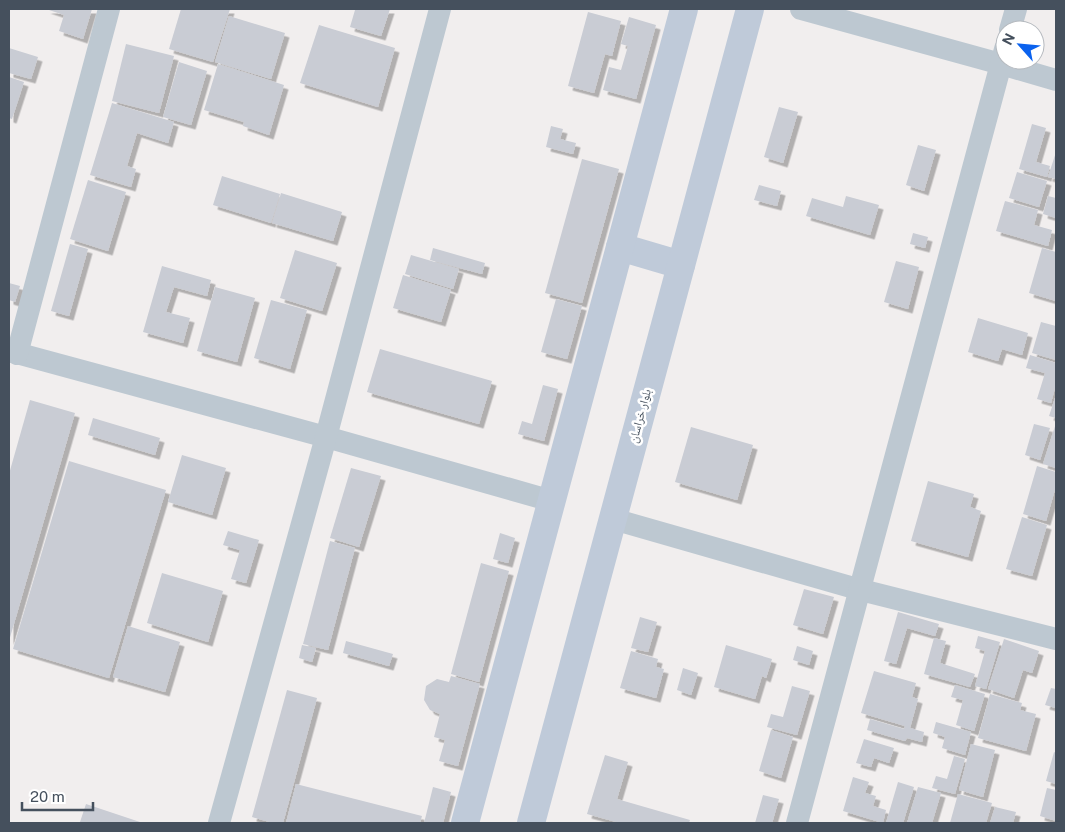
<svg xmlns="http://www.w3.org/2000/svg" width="1065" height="832" font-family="'Public Sans','Noto Naskh Arabic',sans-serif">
<defs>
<filter id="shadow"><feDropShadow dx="4.5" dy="4.5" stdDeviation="0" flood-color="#0004"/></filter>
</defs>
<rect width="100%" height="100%" fill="#f1eeee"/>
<g fill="#c9ccd4" filter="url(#shadow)">
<polygon points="46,9 92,9 83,39 59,31 64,15"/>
<polygon points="181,9 230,9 213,62 169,49"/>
<polygon points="351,9 390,9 381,36 350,27 355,10"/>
<polygon points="588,12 621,21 612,56 605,54 594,93 568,86"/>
<polygon points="229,16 285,33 271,79 215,62"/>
<polygon points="629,17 656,25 636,99 603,90 609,67 621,70 628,46 621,44"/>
<polygon points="319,25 395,48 378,107 300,83"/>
<polygon points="126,44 174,56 159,113 112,101"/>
<polygon points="9,48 38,57 31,79 9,73"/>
<polygon points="179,62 207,71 191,125 163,117"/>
<polygon points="218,64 284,85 269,135 243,126 244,122 204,110"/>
<polygon points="9,77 24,82 12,119 9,118"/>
<polygon points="112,103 174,122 168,143 137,133 127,166 136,169 131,187 90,175"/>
<polygon points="779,107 798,112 783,163 764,157"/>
<polygon points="1032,124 1046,128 1036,162 1050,166 1047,177 1019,169"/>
<polygon points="551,126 563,129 560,139 576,143 573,154 546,147"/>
<polygon points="918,145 936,150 924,191 906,185"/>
<polygon points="1056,152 1056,179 1048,177"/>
<polygon points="582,159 619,169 582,303 545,293"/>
<polygon points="1017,172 1047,181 1039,207 1009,198"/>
<polygon points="222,176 280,194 271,223 213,205"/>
<polygon points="88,180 126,192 108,251 70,239"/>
<polygon points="759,185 781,191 777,206 754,200"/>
<polygon points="281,193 342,212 333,241 272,223"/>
<polygon points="846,196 879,205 870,235 806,216 812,198 843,207"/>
<polygon points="1048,196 1056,198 1056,218 1043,214"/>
<polygon points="1005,201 1038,210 1034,225 1052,230 1048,246 996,231"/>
<polygon points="913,233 928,237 925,248 910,244"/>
<polygon points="70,244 88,249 69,316 51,311"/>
<polygon points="433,248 485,263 482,274 430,260"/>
<polygon points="1042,248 1056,252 1056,301 1029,293"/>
<polygon points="295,250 337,263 322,311 280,298"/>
<polygon points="411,255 459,269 453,289 405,274"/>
<polygon points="896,261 919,267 908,309 884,302"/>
<polygon points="162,266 211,280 207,296 174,287 166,312 190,318 183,343 143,332"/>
<polygon points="403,275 451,290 441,322 393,308"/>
<polygon points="9,283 20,286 15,302 9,300"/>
<polygon points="215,287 255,298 237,362 197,351"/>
<polygon points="556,299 582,306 567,359 541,352"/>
<polygon points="271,300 307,310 290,369 254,358"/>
<polygon points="978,318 1028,333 1022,355 1002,349 998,361 968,352"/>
<polygon points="1041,322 1056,326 1056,360 1032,353"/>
<polygon points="380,349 492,381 479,424 367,392"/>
<polygon points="1030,355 1056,363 1056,384 1051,403 1037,399 1045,373 1026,368"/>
<polygon points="543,385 558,389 544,441 518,434 522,421 532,424"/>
<polygon points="1056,395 1056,418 1049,416"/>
<polygon points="30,400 75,413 9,641 9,474"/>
<polygon points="93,418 160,438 155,455 88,435"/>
<polygon points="1056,423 1056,468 1043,464"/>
<polygon points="1034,424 1050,428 1040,460 1025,455"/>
<polygon points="691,427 753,445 737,500 675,482"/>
<polygon points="182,455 226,468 212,515 168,502"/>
<polygon points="69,461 166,490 109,678 13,649"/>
<polygon points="1037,466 1056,472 1056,486 1046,521 1023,514"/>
<polygon points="351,468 381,476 359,547 330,538"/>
<polygon points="928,481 974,494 970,507 981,511 968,557 911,541"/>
<polygon points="1022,517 1047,525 1032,576 1006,569"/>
<polygon points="228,531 259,540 246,583 231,579 240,550 223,545"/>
<polygon points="500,533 515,538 508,563 493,559"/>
<polygon points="330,541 355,548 328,650 303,644"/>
<polygon points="481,563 509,571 479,682 451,674"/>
<polygon points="162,573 223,591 208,642 147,623"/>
<polygon points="804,589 834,597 823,634 793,625"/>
<polygon points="898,612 939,624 935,636 907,628 896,664 884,661"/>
<polygon points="640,617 657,622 648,652 631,648"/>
<polygon points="128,626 180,642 165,692 113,677"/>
<polygon points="978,636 1000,642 986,689 975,686 985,651 975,648"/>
<polygon points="934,638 946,641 940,663 975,674 970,687 924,674"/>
<polygon points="1004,639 1039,651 1032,673 1023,670 1014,698 988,689"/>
<polygon points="346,641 393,654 389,666 343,653"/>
<polygon points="302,645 316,648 312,662 299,658"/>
<polygon points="726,645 772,659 766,678 762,676 755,699 714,687"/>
<polygon points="797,646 813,651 809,665 793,660"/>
<polygon points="631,651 658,659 656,667 664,669 656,698 620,688"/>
<polygon points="683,668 698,673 691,695 677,690"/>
<polygon points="874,671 916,683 912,697 918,699 910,728 924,732 922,742 907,738 905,741 867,730 870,719 904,729 905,726 861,713"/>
<polygon points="451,676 480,684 458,766 439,761 445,740 434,737 440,714 430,710 424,700 426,686 437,679 449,682"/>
<polygon points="955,685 985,694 974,731 956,725 963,700 951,697"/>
<polygon points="792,686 810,691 797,735 767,727 771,714 783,717"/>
<polygon points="1051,688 1056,689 1056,708 1045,705"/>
<polygon points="287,690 317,698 283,823 273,823 252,817"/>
<polygon points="990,694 1022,703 1020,710 1036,714 1026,751 978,738"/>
<polygon points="936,722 971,732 965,755 942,748 945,737 933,733"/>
<polygon points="771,730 793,737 781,778 759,771"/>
<polygon points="864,739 894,748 889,763 874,758 871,767 856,763"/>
<polygon points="971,744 995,750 983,797 959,790"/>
<polygon points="1054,752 1056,753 1056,784 1046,781"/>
<polygon points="605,755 628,762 617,799 690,820 689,823 620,823 587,814"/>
<polygon points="954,756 965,759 955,794 932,788 936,776 947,779"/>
<polygon points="853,777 869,782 865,793 876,796 873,806 886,810 883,823 843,811"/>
<polygon points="898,782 914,787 903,823 886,823"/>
<polygon points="296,784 422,816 420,823 286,823"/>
<polygon points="433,787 451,792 443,823 424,823"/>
<polygon points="918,787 941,793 932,823 907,823"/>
<polygon points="1047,788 1056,790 1056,821 1040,816"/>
<polygon points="958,794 992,803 986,823 950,823"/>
<polygon points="763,795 779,799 772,823 755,823"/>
<polygon points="86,804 143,823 84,823 80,822"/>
<polygon points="995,807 1016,812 1013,823 990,823"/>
</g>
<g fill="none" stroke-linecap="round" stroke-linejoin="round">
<g stroke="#bdc8d1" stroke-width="22">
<polyline points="801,9 1001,64 1056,80"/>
<polyline points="1010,30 1016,9"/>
<polyline points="9,351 326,437 552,501"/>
<polyline points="17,354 109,9"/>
<polyline points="613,519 861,590 1056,639"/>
<polyline points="219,823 326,437 440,9"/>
<polyline points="797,823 1005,49"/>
</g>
<g stroke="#bfcad9" stroke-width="28">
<polyline points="620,247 681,265"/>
<polyline points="465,823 684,9"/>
<polyline points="531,823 750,9"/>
</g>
</g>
<g text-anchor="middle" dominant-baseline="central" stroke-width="5" stroke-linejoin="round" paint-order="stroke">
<g font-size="12" fill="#45505d" stroke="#fff">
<text transform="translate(640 416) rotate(-75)">بلوار خراسان</text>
</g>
</g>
<rect width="1065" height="832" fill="none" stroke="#45505d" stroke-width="20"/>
<g transform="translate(1020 45) rotate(297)"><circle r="24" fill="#ffffff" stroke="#b5b9be"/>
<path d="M0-4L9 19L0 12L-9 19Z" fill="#0b62ee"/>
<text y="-8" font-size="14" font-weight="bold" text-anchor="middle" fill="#45505d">N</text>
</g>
<path d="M22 802v8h71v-8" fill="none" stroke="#45505d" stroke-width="2.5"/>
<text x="30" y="802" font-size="15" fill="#45505d" stroke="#ffffff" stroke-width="4" paint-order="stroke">20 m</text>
</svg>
